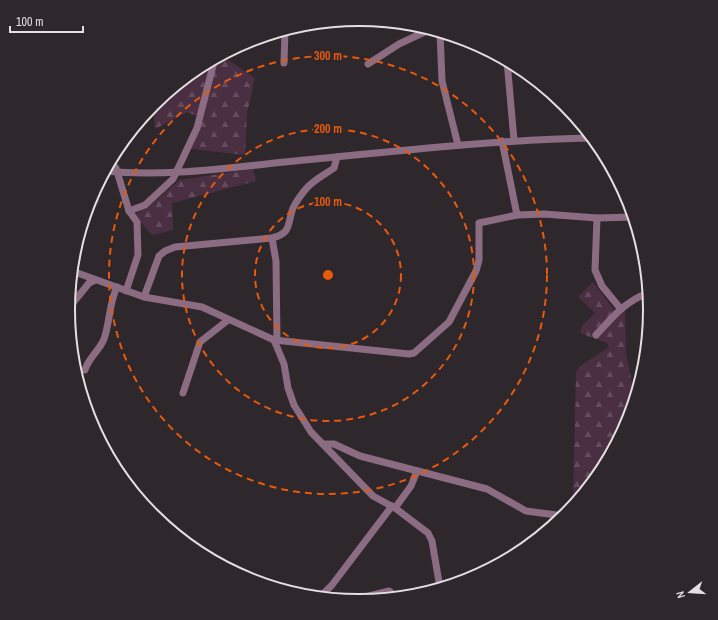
<svg xmlns="http://www.w3.org/2000/svg" width="718" height="620" font-family="'Archivo Narrow',sans-serif">
  <defs>
    <pattern id="forest-firs" width="22" height="20" patternUnits="userSpaceOnUse"><rect width="22" height="20" fill="#4a2e42"/><path d="M5 1l3.5 6h-7zM16 11l3.5 6h-7z" fill="#644c5d"/></pattern>
  </defs>
  <rect width="100%" height="100%" fill="#2e282c"/>
  <g fill="url(#forest-firs)">
    <polygon points="221,55 255,78 247,113 245,155 191,149 200,123 199,117 187,112 155,129 153,104 198,68"/>
    <polygon points="253,169 256,181 172,203 173,230 152,235 134,215 151,205 179,180"/>
    <polygon points="91,197 101,200 82,226 90,198"/>
    <polygon points="593,282 616,312 625,311 626,353 635,398 628,422 601,472 573,506 576,372 580,366 609,347 607,343 580,333 582,326 595,313 578,297"/>
  </g>
  <g fill="none" stroke-linecap="round" stroke-linejoin="round">
    <g stroke="#8c6c82" stroke-width="7">
      <polyline points="440,32 442,81 458,145"/>
      <polyline points="507,61 514,140"/>
      <polyline points="284,63 285,30"/>
      <polyline points="368,64 399,44 431,29"/>
      <polyline points="502,141 517,215"/>
      <polyline points="110,162 116,168 129,211 137,222 138,255 126,291"/>
      <path d="M105,171c60,6 120,-3 180,-9 103,-10 204,-22 307,-24"/>
      <polyline points="129,211 145,205 173,179 197,128 215,58"/>
      <polyline points="597,218 595,270 602,286 620,308"/>
      <polyline points="272,238 276,261 277,340"/>
      <polyline points="72,271 144,297 202,307 274,340 409,354 414,353 449,322 476,271 479,260 479,223 517,215 544,214 597,218 634,217"/>
      <path d="M144,297l15,-41 6,-5 10,-4 97,-9c20,-5 15,-14 21,-30 3,-6 8,-13 12,-18 8,-10 19,-15 29,-22l3,-11"/>
      <polyline points="68,309 89,283 95,280"/>
      <path d="M596,335c17,-18 28,-33 52,-42"/>
      <polyline points="274,340 284,364 288,388 294,405 311,432 373,496 395,508 428,533 432,541 440,588"/>
      <path d="M85,370c3,-12 15,-20 19,-31 6,-17 5,-36 13,-52"/>
      <polyline points="183,393 200,342 228,320"/>
      <polyline points="323,444 334,444 360,456 487,489 526,511 564,516"/>
      <polyline points="395,508 411,486 417,471"/>
      <polyline points="320,597 332,585 392,506"/>
      <polyline points="358,601 361,598 389,591 396,597"/>
    </g>
  </g>
  <g fill="none" stroke="#e8590c" stroke-width="2" stroke-dasharray="7 5">
    <circle cx="328" cy="275" r="73"/>
    <circle cx="328" cy="275" r="146"/>
    <circle cx="328" cy="275" r="219"/>
  </g>
  <path d="M0 0H718V620H0ZM75 310a284 284 0 1 1 568 0a284 284 0 1 1-568 0Z" fill="#2e282c" fill-rule="evenodd"/>
  <path fill="none" stroke="#e4e0e2" stroke-width="2" d="M75 310a284 284 0 1 1 568 0a284 284 0 1 1-568 0Z"/>
  <circle cx="328" cy="275" r="6" fill="#e8590c" stroke="#2e282c" stroke-width="2"/>
  <g font-size="12" text-anchor="middle" font-weight="bold" fill="#e8590c" stroke="#2e282c" stroke-width="4" stroke-linejoin="round" paint-order="stroke">
    <text x="328" y="60">300 m</text>
    <text x="328" y="133">200 m</text>
    <text x="328" y="206">100 m</text>
  </g>
  <g transform="translate(690 592) rotate(253)" stroke="#2e282c" stroke-width="3" paint-order="stroke">
  <path d="M0-3L7 15L0 10L-7 15Z" fill="#e4e0e2"/>
  <text y="-6" font-size="11" font-weight="bold" text-anchor="middle" fill="#e4e0e2">N</text>
  </g>
  <path d="M10 26v6h73v-6" fill="none" stroke="#e4e0e2" stroke-width="2"/>
  <text x="16" y="26" font-size="12" fill="#e4e0e2" stroke="#2e282c" stroke-width="3" paint-order="stroke">100 m</text>
</svg>
